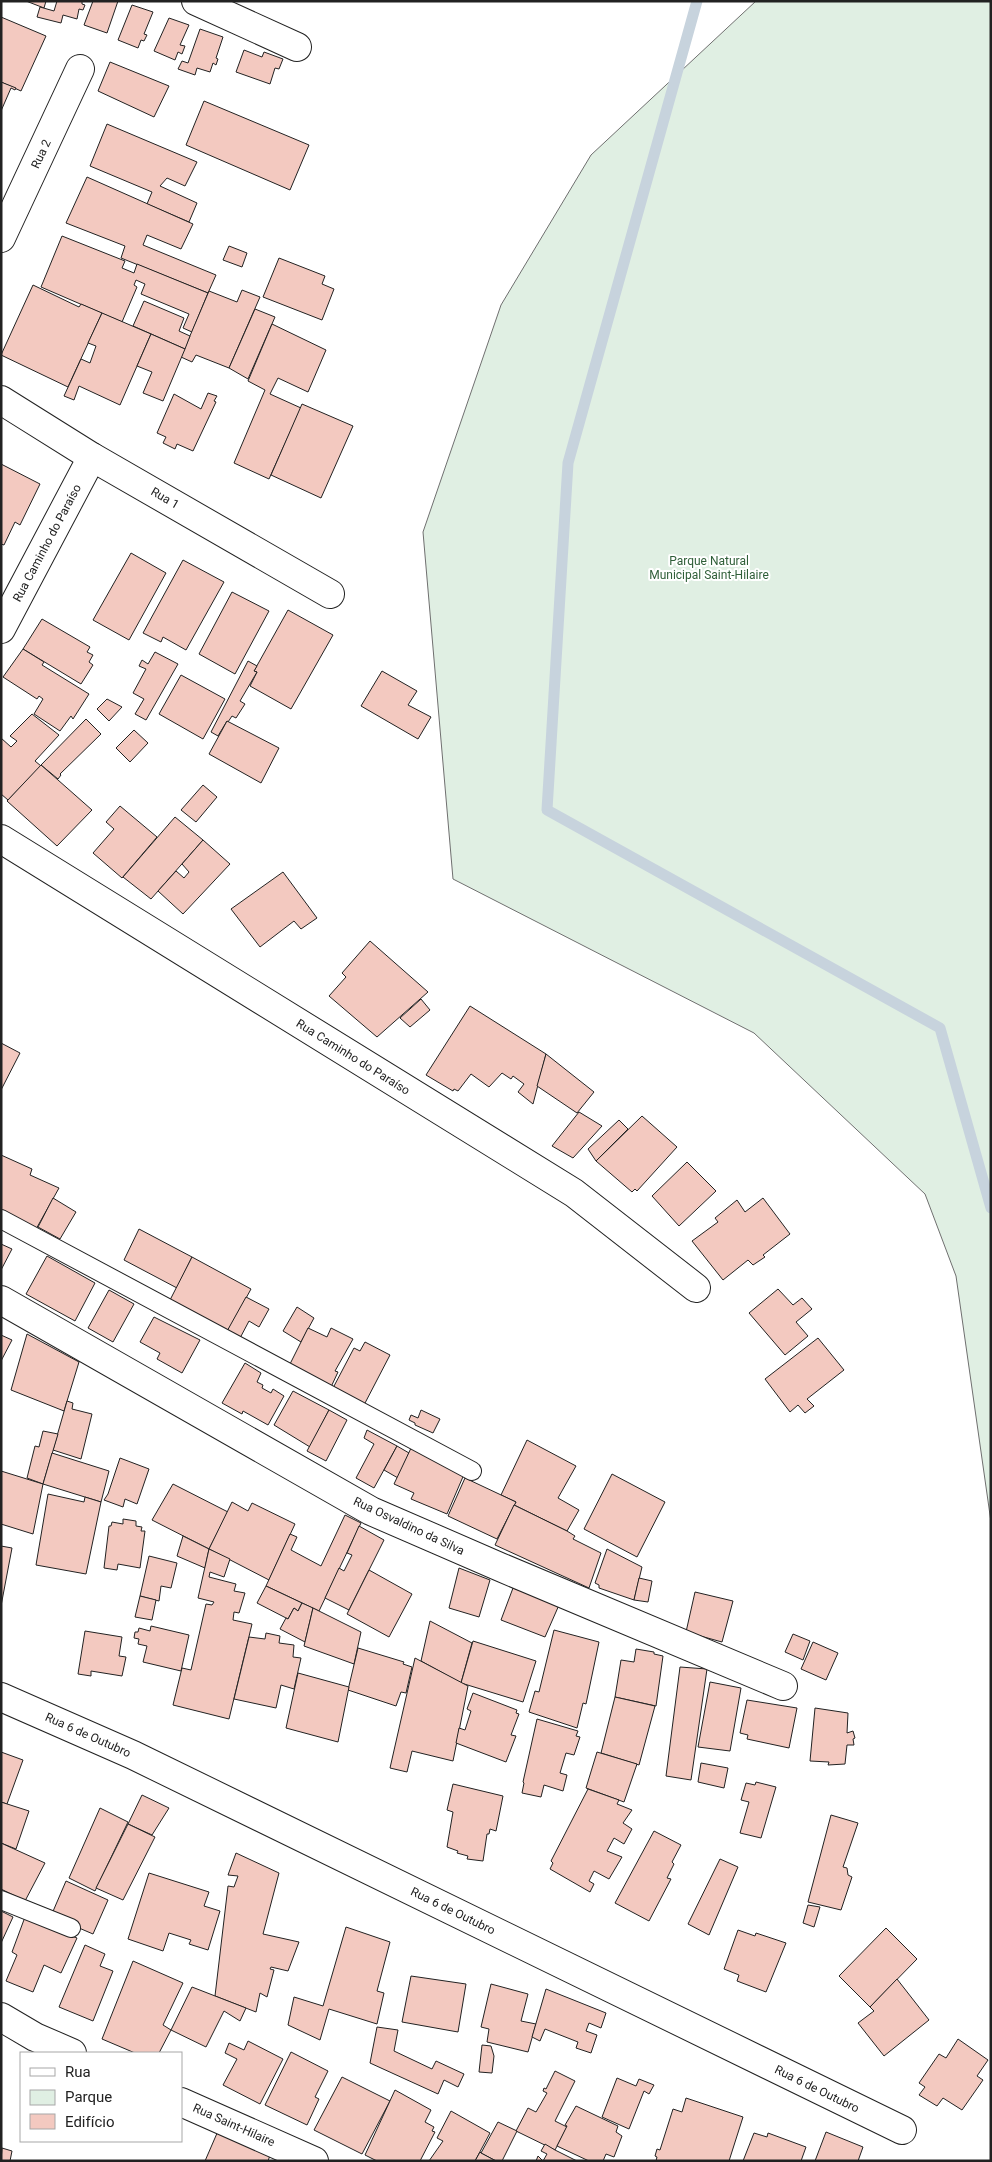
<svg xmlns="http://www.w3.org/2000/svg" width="992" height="2162" font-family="Roboto,sans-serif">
  <rect width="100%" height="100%" fill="#fff"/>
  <polygon fill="#e0efe3" stroke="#6f6f6f" points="756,1 991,1 991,1522 956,1276 925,1194 754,1033 453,879 423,532 501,305 591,155"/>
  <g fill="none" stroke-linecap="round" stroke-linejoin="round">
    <polyline stroke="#c7d3dd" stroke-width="11" points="697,1 568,463 547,810 940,1028 991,1208"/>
  </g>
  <g fill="#f3c9c0" stroke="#222">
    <polygon points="26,1 46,1 44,8"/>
    <polygon points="57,1 82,1 82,4 85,5 83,10 79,9 77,19 63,15 61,23 37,17 40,7 54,11"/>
    <polygon points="93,1 118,1 107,33 84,25"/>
    <polygon points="132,5 153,12 144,34 147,35 144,41 141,40 138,48 118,40"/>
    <polygon points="1,17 46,36 21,91 1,82"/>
    <polygon points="169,18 189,25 180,45 185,46 182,54 178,52 175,60 154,51"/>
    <polygon points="200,29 223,37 216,58 218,59 216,65 213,63 210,72 197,68 195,75 178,69 182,61 188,63"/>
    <polygon points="244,50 262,57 264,52 283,59 279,69 275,68 270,84 236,72"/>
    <polygon points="110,62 169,86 154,117 98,91"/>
    <polygon points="1,82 16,88 15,90 11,88 1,111"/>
    <polygon points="204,101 309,145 290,190 186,145"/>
    <polygon points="107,124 197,162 185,186 167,178 160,186 197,203 189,222 147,204 152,192 90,166"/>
    <polygon points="87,177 193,224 181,249 147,235 143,245 216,275 208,293 121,258 125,246 66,223"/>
    <polygon points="62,236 125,261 122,268 134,273 137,264 208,293 192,332 183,328 189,314 141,294 145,284 136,280 134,285 137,287 122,322 41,287"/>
    <polygon points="229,246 247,253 242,267 223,260"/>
    <polygon points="279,258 325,276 322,284 334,289 322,320 263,297"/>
    <polygon points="33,285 79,307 81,304 102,313 68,387 1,355"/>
    <polygon points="242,290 260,297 229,368 196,355 192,362 181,357 209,291 237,302"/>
    <polygon points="144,301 184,318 179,331 190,336 185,349 133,326"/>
    <polygon points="255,309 275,317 248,379 229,368"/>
    <polygon points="102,313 151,334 120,405 79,386 74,400 64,396 81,359 90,363 96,346 88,343"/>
    <polygon points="272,324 326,350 308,392 278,378 270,394 301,408 269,479 234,463 265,390 248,381"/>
    <polygon points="151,334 185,349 163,401 143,393 152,372 137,366"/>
    <polygon points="208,393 217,396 214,401 216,402 193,451 177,444 175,449 163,443 166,437 157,433 174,394 201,409"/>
    <polygon points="302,404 353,426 321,498 271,475"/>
    <polygon points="1,464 40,484 20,525 15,522 4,545 1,544"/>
    <polygon points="131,553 166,573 129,640 93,620"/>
    <polygon points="183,560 224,582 186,650 163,637 161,642 143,633"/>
    <polygon points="232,592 269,611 235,674 199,654"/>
    <polygon points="288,610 333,635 291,709 250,686 257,672 254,671"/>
    <polygon points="42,619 90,647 87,652 93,655 89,662 93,665 81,684 23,649"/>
    <polygon points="23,649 44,662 42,665 89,694 73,719 71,716 60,731 34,714 43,699 39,696 37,699 3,677"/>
    <polygon points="155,652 178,664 146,720 135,714 144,699 133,693 146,669 139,666 142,660 148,664"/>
    <polygon points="248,661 257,666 254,671 257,672 240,701 245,704 236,718 232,716 228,722 227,721 218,736 211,732"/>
    <polygon points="382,671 417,691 408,705 431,717 418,739 361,706"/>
    <polygon points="181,675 225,699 203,739 159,714"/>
    <polygon points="107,699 122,707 109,721 97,709"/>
    <polygon points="32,714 59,735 35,761 41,766 8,800 1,794 1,738 11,747 17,741 10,736"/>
    <polygon points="86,719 101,734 60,774 61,775 58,779 41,765"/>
    <polygon points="227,721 279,748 261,783 209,754"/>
    <polygon points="134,730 148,743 130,762 116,748"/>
    <polygon points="41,765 92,810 57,846 7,801"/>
    <polygon points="203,785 217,797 196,822 181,810"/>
    <polygon points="120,806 157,837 122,878 93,853 114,829 106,822"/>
    <polygon points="175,817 203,840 151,899 123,877"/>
    <polygon points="203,840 230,864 183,914 158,891 176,871 184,878 189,872 182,864"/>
    <polygon points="283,872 317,918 301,929 294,921 260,947 231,909"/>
    <polygon points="370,941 428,992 377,1037 329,996 346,977 342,973"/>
    <polygon points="421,999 430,1010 410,1027 400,1018"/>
    <polygon points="470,1006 546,1054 533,1104 518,1092 524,1084 513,1076 511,1079 502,1073 489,1087 471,1074 458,1091 454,1089 453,1091 426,1075"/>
    <polygon points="1,1043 20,1053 1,1090"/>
    <polygon points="546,1054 594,1092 577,1113 537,1086"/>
    <polygon points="579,1112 602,1126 573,1158 552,1146"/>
    <polygon points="642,1116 677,1147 637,1191 635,1189 632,1192 596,1161"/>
    <polygon points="619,1120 628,1129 596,1161 588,1149"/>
    <polygon points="1,1155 32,1169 30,1175 59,1188 35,1231 1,1212"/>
    <polygon points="687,1162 716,1191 679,1226 652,1196"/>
    <polygon points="53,1198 76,1212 60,1239 38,1227"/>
    <polygon points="763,1198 790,1234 763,1255 765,1257 753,1265 748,1260 723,1280 692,1241 718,1222 715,1218 737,1200 745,1212"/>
    <polygon points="139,1229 192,1257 177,1288 124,1260"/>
    <polygon points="1,1244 12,1249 1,1270"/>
    <polygon points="47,1256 95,1283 75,1321 26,1294"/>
    <polygon points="192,1257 251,1289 228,1331 169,1302"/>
    <polygon points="778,1289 793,1305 802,1298 812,1309 796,1322 808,1336 785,1355 749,1313"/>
    <polygon points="109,1290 134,1304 113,1342 88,1328"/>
    <polygon points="246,1297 269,1309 259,1327 249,1321 239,1340 226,1333"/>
    <polygon points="297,1307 314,1318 301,1342 283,1331"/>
    <polygon points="154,1317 200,1340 182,1373 157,1359 160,1353 140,1342"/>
    <polygon points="308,1328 327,1337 331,1328 353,1339 335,1371 338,1372 331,1387 289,1366"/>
    <polygon points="27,1334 79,1362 64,1411 11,1390"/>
    <polygon points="1,1335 12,1340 1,1361"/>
    <polygon points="818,1338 844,1370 807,1399 814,1406 805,1413 798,1405 790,1412 765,1379"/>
    <polygon points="365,1342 390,1355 364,1405 333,1388 354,1348 360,1351"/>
    <polygon points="245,1363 261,1373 257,1382 263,1385 262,1388 271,1393 273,1389 284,1396 268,1425 243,1411 242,1414 222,1403"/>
    <polygon points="293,1391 329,1410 310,1447 274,1425"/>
    <polygon points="67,1401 73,1403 72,1409 92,1414 81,1459 53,1450"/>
    <polygon points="329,1410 347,1420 326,1461 307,1451"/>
    <polygon points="421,1410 440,1419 433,1433 415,1425 415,1423 409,1420 411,1415 418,1418"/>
    <polygon points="367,1430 397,1446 374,1488 356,1478 374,1444 364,1438"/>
    <polygon points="43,1431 58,1434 43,1484 27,1478 35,1446 39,1447"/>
    <polygon points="527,1440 576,1466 558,1498 579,1510 567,1531 514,1505 516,1502 501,1495"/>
    <polygon points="397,1446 409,1453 398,1478 384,1470"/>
    <polygon points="412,1446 465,1472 447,1514 411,1499 414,1493 394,1484"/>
    <polygon points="52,1453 109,1471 101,1502 43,1484"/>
    <polygon points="120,1458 149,1469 137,1504 125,1499 123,1507 104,1500 108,1494"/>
    <polygon points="1,1471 43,1484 33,1534 1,1524"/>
    <polygon points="612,1474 665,1502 637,1557 584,1529"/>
    <polygon points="465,1478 516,1502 497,1539 448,1516"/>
    <polygon points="173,1484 228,1512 209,1549 152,1520"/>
    <polygon points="48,1494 84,1502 85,1497 101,1502 86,1574 36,1565"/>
    <polygon points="232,1502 248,1511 252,1503 295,1524 269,1580 209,1549"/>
    <polygon points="514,1505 567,1531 575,1536 573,1539 601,1553 589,1588 495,1545"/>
    <polygon points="345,1515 361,1523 319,1611 266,1586 290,1534 297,1537 291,1550 321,1566"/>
    <polygon points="123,1519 136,1521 136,1526 142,1527 141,1531 145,1531 140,1568 118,1564 117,1570 104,1568 109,1526 111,1526 112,1522 123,1524"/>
    <polygon points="359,1526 384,1540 349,1610 325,1598 339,1568 344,1571 352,1555 347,1553"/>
    <polygon points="183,1536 209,1549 205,1568 177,1556"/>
    <polygon points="1,1546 12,1548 1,1606"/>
    <polygon points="209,1549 230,1559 224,1577 210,1572 209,1577 236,1584 234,1591 245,1593 239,1613 234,1612 233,1620 252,1624 229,1719 173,1705 182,1668 191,1670 206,1604 212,1605 214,1602 198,1598"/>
    <polygon points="607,1549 642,1567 634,1600 599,1588 599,1585 595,1583"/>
    <polygon points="149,1556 177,1563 171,1588 161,1586 159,1601 140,1596"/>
    <polygon points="459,1568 490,1580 479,1617 449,1608"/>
    <polygon points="369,1570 412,1594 389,1637 347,1614"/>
    <polygon points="639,1578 652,1581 648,1602 634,1600"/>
    <polygon points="266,1586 302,1603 298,1611 294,1608 288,1619 257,1603"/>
    <polygon points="513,1588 559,1605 545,1637 501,1620"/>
    <polygon points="695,1592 733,1601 722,1642 686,1632"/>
    <polygon points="140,1596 156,1600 152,1620 135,1617"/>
    <polygon points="302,1603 313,1608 305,1642 280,1629 286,1618 288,1619 294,1608 298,1611"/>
    <polygon points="313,1608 361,1632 354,1664 304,1646"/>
    <polygon points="430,1621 472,1643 461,1683 421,1661"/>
    <polygon points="151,1626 189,1635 181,1671 143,1662 147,1646 138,1644 139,1639 134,1638 135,1632 138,1632 139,1628 150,1631"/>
    <polygon points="554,1630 599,1642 586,1704 583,1703 577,1728 529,1712 535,1691 539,1692"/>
    <polygon points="85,1631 122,1637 119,1656 126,1657 122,1676 91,1671 91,1676 78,1674"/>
    <polygon points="266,1633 280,1636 279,1643 294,1645 293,1657 301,1658 294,1689 281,1685 276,1708 234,1699 249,1637 265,1639"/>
    <polygon points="793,1634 810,1641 803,1660 785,1652"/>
    <polygon points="473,1641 536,1661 523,1702 461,1683"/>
    <polygon points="813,1642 838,1653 826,1680 801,1669"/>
    <polygon points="358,1648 404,1662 403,1664 412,1667 406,1693 401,1692 396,1706 348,1690"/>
    <polygon points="636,1649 654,1652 654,1654 663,1656 656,1706 615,1697 621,1660 634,1662"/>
    <polygon points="415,1658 468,1686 453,1761 412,1751 407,1772 390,1768"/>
    <polygon points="680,1667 707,1669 691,1780 666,1776"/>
    <polygon points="298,1673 349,1687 338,1742 286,1728"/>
    <polygon points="710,1682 741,1688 730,1751 698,1747"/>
    <polygon points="473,1693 517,1710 516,1713 519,1714 511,1735 516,1736 506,1762 456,1743 459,1728 465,1730 471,1711 467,1709"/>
    <polygon points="615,1697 655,1706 639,1765 601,1753"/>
    <polygon points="747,1700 797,1708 789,1748 747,1739 748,1735 740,1733"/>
    <polygon points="815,1708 848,1713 847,1733 853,1731 855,1738 853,1739 854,1745 847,1745 845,1764 828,1765 829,1762 810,1761"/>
    <polygon points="537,1719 578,1731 576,1736 580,1737 574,1755 566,1753 560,1773 567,1775 563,1791 544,1785 541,1797 522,1793 524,1783 523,1782"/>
    <polygon points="1,1752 23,1760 7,1804 1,1802"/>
    <polygon points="597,1752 637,1764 624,1802 586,1788"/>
    <polygon points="701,1763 728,1768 724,1788 698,1782"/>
    <polygon points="756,1782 776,1787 761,1838 740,1833 749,1802 741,1800 746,1783 755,1785"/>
    <polygon points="453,1784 503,1796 496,1831 490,1829 489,1834 487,1834 483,1861 467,1859 468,1856 457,1853 458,1851 447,1847 453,1812 447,1810"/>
    <polygon points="588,1789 619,1800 617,1804 632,1810 623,1823 632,1829 624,1844 614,1838 607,1851 622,1857 609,1879 594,1871 589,1881 594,1884 590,1892 550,1869 553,1863 551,1861"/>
    <polygon points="142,1795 169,1808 152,1835 128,1824"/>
    <polygon points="1,1802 29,1811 16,1849 1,1843"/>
    <polygon points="100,1808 128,1822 95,1891 69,1878"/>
    <polygon points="831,1815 858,1823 843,1867 847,1868 848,1875 852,1877 841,1910 808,1902"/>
    <polygon points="128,1824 155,1837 123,1900 96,1888"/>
    <polygon points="654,1831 681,1845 672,1862 674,1864 667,1878 671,1879 649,1921 615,1903"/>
    <polygon points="1,1843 45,1863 25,1901 1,1889"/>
    <polygon points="236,1853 279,1873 263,1934 299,1942 288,1971 271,1967 270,1969 274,1970 267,1997 260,1993 256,2012 215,1996 228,1886 234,1887 238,1876 228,1875"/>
    <polygon points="720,1859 738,1867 709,1935 688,1924"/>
    <polygon points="149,1873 209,1892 204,1906 220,1911 208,1950 189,1944 191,1940 169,1933 163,1951 128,1939"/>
    <polygon points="66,1881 108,1900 93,1934 51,1916"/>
    <polygon points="808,1905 820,1907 814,1927 803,1923"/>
    <polygon points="1,1911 13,1917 1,1943"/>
    <polygon points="25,1917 77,1938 61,1973 44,1965 33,1992 6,1981 17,1955 12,1952"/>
    <polygon points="346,1927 390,1942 377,1991 384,1993 377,2024 329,2009 320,2040 288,2025 294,1997 323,2006"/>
    <polygon points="886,1928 917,1959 870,2007 839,1976"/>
    <polygon points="738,1930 755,1936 756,1933 786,1943 766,1992 737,1981 739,1975 724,1969"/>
    <polygon points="85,1945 105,1954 100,1966 113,1971 93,2021 59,2007"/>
    <polygon points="133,1961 183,1983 163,2025 171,2030 159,2053 135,2053 102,2039"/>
    <polygon points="411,1976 466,1984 458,2032 402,2022"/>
    <polygon points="897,1979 929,2020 884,2056 858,2023 874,2011 870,2007"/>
    <polygon points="491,1984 528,1994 521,2021 536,2024 528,2052 487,2042 489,2029 481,2027"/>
    <polygon points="192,1987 246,2008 240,2021 224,2011 206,2047 171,2030"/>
    <polygon points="546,1989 606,2013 601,2028 589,2023 586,2031 597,2035 591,2053 576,2048 578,2042 545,2029 540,2041 532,2037"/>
    <polygon points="377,2027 398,2030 394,2051 432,2069 436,2061 464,2074 458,2087 444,2080 438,2094 370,2063"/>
    <polygon points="958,2039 988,2060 977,2076 983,2080 962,2110 943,2098 937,2106 919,2095 925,2087 919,2083 939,2054 946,2058"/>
    <polygon points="248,2041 283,2059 260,2104 223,2085 237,2059 225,2053 229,2043 244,2050"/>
    <polygon points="482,2045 491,2046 494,2056 492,2073 479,2072"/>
    <polygon points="291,2052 328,2071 315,2097 319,2099 307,2125 265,2105"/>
    <polygon points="555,2071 575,2081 555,2121 567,2127 555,2150 516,2131 528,2108 536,2112 547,2093 543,2091 544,2088 546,2089"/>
    <polygon points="342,2077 390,2101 362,2154 314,2130"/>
    <polygon points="617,2078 636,2086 639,2079 654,2085 649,2094 644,2091 629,2129 602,2117"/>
    <polygon points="395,2090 431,2110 425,2122 434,2127 432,2131 435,2132 420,2161 377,2161 365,2155"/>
    <polygon points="686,2098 743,2117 729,2161 656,2161 657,2157 655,2156 657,2149 660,2150 673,2109 682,2112"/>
    <polygon points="576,2106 618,2126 616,2132 622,2136 614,2157 606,2154 603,2161 589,2161 557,2146 567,2126 565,2125 568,2120"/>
    <polygon points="451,2111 490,2133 475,2161 429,2161 443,2141 437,2138"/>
    <polygon points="498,2122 517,2131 502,2161 496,2161 481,2153"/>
    <polygon points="221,2124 273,2147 268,2161 205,2161"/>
    <polygon points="826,2132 863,2147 858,2161 815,2161"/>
    <polygon points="754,2133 767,2137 768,2133 806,2147 801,2161 743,2161"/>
    <polygon points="545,2144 555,2150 577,2161 536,2161 538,2156 543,2161 547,2154 541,2151"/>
    <polygon points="2,2148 12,2151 10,2161 1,2161"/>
    <polygon points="480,2152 481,2153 496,2161 475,2161"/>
  </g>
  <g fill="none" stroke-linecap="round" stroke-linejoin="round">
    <g stroke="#222" stroke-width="20">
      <g id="lane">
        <polyline points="1,1219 472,1471"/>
        <polyline points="1,1900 71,1928"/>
      </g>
    </g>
    <g stroke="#222" stroke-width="30">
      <g id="street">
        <polyline points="196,1 297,47"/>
        <polyline points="1,238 80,69"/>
        <polyline points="1,400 92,457 330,594"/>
        <polyline points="1,629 92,457"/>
        <polyline points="1,839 574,1193 696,1288"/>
        <polyline points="1,1300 371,1511 500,1567 783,1686"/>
        <polyline points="1,1697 133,1755 902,2130"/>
        <polyline points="1,2017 35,2037 72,2053"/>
        <polyline points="181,2102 314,2161"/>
      </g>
    </g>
    <use href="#lane" stroke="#fff" stroke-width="18"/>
    <use href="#street" stroke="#fff" stroke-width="28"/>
  </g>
  <g text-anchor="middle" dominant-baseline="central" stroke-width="4" stroke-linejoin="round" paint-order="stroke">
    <g font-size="12" fill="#222" stroke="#fff">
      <text transform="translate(41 154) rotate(-65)">Rua 2</text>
      <text transform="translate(165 498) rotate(30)">Rua 1</text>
      <text transform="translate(47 543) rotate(-62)">Rua Caminho do Paraíso</text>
      <text transform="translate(353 1057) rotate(32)">Rua Caminho do Paraíso</text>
      <text transform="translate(409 1526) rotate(25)">Rua Osvaldino da Silva</text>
      <text transform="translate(88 1735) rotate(24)">Rua 6 de Outubro</text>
      <text transform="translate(453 1911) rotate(26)">Rua 6 de Outubro</text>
      <text transform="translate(817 2089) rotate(26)">Rua 6 de Outubro</text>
      <text transform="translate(234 2125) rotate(24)">Rua Saint-Hilaire</text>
    </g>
    <g font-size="12" fill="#2f5e38" stroke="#fff">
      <text x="709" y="561">Parque Natural<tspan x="709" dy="14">Municipal Saint-Hilaire</tspan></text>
    </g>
  </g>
  <rect width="992" height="2162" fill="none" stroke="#222222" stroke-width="5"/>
  <rect x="20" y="2052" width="162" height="90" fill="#ffffff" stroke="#a7a7a7"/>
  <rect x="30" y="2068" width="25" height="8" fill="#ffffff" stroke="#a7a7a7"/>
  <text x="65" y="2077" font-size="15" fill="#222222">Rua</text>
  <rect x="30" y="2090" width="25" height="15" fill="#e0efe3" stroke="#a7a7a7"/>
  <text x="65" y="2102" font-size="15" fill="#222222">Parque</text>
  <rect x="30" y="2114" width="25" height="15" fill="#f3c9c0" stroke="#a7a7a7"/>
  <text x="65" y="2127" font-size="15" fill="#222222">Edifício</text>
</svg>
